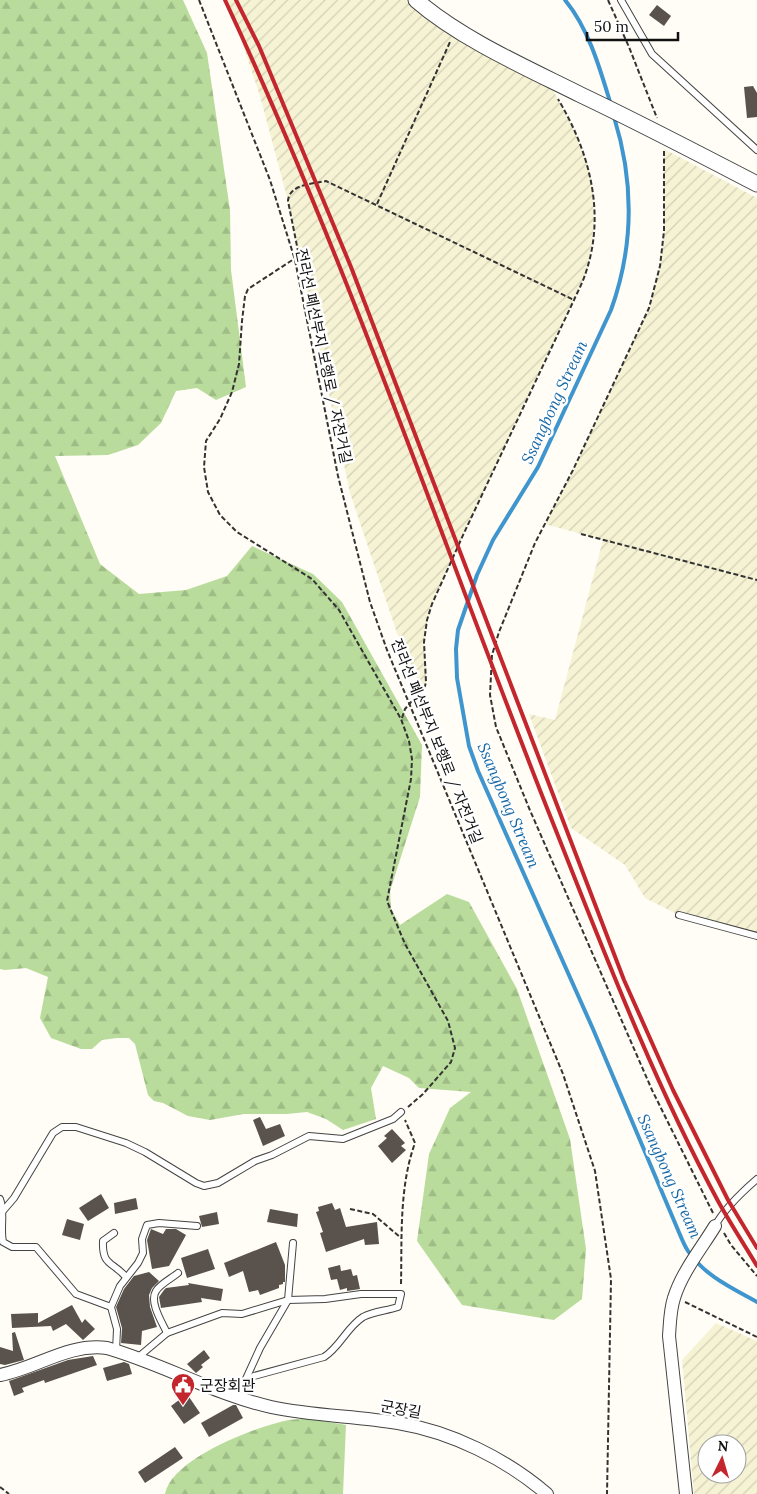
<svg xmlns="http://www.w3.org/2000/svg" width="757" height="1494" font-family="Lora,'Noto Sans KR',serif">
  <defs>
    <pattern id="farmland-furrows" width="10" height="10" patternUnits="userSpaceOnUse" patternTransform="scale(1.25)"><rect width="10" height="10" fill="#f6f3d4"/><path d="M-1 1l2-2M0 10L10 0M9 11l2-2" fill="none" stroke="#d2cfb5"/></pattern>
    <pattern id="forest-firs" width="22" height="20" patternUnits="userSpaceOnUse" patternTransform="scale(1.25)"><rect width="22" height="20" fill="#b9dc9c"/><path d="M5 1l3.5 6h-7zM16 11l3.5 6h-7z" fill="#9ebc85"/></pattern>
  </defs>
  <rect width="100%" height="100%" fill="#fffdf5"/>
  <g fill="url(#farmland-furrows)" fill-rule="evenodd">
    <polygon points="228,0 416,0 546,77 574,130 588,165 593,190 594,224 591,249 586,273 464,533 432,604 425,630 424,642 426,678 425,686 422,689 397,633 350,493 288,201 260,96"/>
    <polygon points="664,149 757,198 757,936 679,915 645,898 625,865 571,828 529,714 555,720 603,540 545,524 573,470 649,308 660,266 664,231"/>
    <path d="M716,1323l41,18v153h-63l-12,-134zM707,1444h30v30h-30z"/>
  </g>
  <g fill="url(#forest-firs)">
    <polygon points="0,0 183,0 207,53 230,210 231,270 246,387 216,400 197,388 176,391 161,423 138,445 108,455 55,456 100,564 139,594 186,590 227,576 252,546 313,574 342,602 422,745 420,797 390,891 391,909 400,925 447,894 469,902 517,989 570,1139 586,1249 582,1299 554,1320 462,1305 417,1241 429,1154 450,1108 471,1092 419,1088 409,1078 383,1066 371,1088 376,1119 343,1130 326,1119 307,1112 287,1114 244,1114 210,1120 188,1116 163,1103 154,1101 148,1095 135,1044 129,1038 117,1038 102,1040 92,1049 81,1049 51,1038 40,1018 48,977 26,968 5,970 0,969"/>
    <path d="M311,1419l35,6 -3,69h-178c7,-35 86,-65 119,-73 8,-2 18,-2 27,-2z"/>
  </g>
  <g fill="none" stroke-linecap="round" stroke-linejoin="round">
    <g stroke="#3f96cf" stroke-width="4">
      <path d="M565,0c24,29 35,69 46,105"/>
      <path d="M614,117c20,64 20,129 -3,193l-73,157 -45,73 -16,35 -19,55 -2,19 1,29 12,68 9,25 115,258 85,201c3,7 6,15 10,21 17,25 44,37 69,51"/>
    </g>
  </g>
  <g fill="#5a524d">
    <polygon points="657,5 671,16 664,26 649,15"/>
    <polygon points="753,86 757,93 757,117 747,118 744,87"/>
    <polygon points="260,1117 266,1129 280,1124 285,1136 263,1146 253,1120"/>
    <polygon points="392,1129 405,1143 401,1146 406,1150 392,1163 378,1146 387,1138 384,1136"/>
    <polygon points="101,1194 109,1208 88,1221 79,1208"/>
    <polygon points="136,1198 138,1209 115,1214 114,1203"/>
    <polygon points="332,1203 335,1210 340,1208 346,1227 377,1222 379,1244 365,1245 364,1239 326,1252 320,1233 323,1232 316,1212 319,1211 318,1207"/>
    <polygon points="270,1209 298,1214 297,1227 267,1222"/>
    <polygon points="217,1212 219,1224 202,1227 199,1216"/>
    <polygon points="67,1219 84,1224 80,1240 62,1235"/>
    <polygon points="151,1229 163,1234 166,1229 176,1229 186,1235 169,1266 152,1269 147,1240"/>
    <polygon points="276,1242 285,1265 285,1282 283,1282 283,1284 279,1285 279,1288 260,1295 258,1290 249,1292 243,1271 229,1277 224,1263"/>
    <polygon points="208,1249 215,1269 187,1278 181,1258"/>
    <polygon points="340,1265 341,1271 351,1269 353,1276 357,1275 360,1289 347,1291 347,1288 340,1290 337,1279 331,1280 328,1268"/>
    <polygon points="149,1272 159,1281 152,1288 149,1295 150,1307 157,1327 142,1331 141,1345 121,1343 122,1328 116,1307 124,1289 134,1276"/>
    <polygon points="188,1283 223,1289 221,1301 201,1298 202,1302 161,1308 159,1297 164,1290 166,1288 189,1285"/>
    <polygon points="72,1305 82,1323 85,1319 95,1329 83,1340 66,1324 53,1331 51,1326 12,1328 11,1314 38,1313 38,1323"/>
    <polygon points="15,1332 24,1360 5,1365 0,1364 0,1347 13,1351 12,1333"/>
    <polygon points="204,1350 210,1358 201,1365 203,1367 196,1373 187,1364"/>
    <polygon points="93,1356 97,1365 45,1383 44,1380 22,1388 24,1392 14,1396 9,1381 68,1360"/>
    <polygon points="124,1362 129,1364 132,1374 107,1381 103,1368"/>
    <polygon points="187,1394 200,1413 184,1424 171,1406"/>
    <polygon points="233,1405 236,1405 243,1418 209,1437 201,1423"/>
    <polygon points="175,1447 183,1458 145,1483 138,1472"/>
  </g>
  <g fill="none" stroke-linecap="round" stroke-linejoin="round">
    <g stroke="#444" stroke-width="8">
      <g id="service">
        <polyline points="621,0 652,54 757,150"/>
        <polyline points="679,915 757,936"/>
        <path d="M0,1199c5,13 0,29 3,43l9,5h24l40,47 35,13"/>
        <polyline points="2,1212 14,1198 53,1133 62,1127 76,1127 126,1143 145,1152 196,1183 204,1186 218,1183 255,1161 272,1155 309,1136 343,1139 393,1119 401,1112"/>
        <path d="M715,1226c9,-17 27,-34 42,-47"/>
        <path d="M114,1233l-11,8c-1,25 9,20 23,36"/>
        <path d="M167,1333c-5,-11 -18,-31 -11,-42 4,-7 16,-13 22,-18"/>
        <polyline points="116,1351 117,1329 111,1307 120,1286 138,1263 143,1253 142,1239 147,1225 159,1223 197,1226"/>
        <path d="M136,1359l31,-26 55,-20 20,1 46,-14 37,-1 36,-5h40l-3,13c-12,4 -24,4 -35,10 -16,10 -23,30 -39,40l-70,19 -9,6 -11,15"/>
        <polyline points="245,1381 260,1348 288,1300 293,1243"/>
      </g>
    </g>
    <g stroke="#444" stroke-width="14">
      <g id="minor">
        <path d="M0,1375c37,-7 68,-32 107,-27 56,16 107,46 164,59 42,9 85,9 127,16 54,9 108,36 149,71"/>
        <path d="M686,1494l-17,-158c1,-13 1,-26 5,-38 8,-26 27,-49 41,-72"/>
      </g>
    </g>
    <g stroke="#444" stroke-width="17">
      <path id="tertiary" d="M416,0c45,39 111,68 165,95 59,28 118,59 176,89"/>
    </g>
    <g stroke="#333" stroke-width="2" stroke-dasharray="5 2.5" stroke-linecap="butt">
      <polyline points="199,0 270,180 295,260 338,476 370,602 387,650 563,1074 595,1171 611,1279 607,1494"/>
      <polyline points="608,0 629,47 657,118"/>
      <polyline points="664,151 664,231 660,266 649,308 573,470 535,543 499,632 492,655 490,695 496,727 529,808 652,1090 713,1213"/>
      <polyline points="377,204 450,42"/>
      <polyline points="581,534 757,580"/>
      <path d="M402,718l3,-9 20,-23 1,-4 -2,-40 3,-22 5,-16 32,-71 110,-233c4,-9 9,-18 12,-28 20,-60 3,-121 -28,-173"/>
      <path d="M408,1107l15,-13 28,-32 4,-14 -7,-27 -43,-77 -18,-43 24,-122 1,-20 -3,-18 -8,-22 -62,-109 -27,-31 -75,-47 -17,-17 -12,-23 -4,-25 2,-26 14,-22 12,-27 7,-28 3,-43 3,-25 3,-7 49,-32 1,-6 -10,-50c1,-17 25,-17 38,-20l248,119"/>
      <polyline points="350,1209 373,1214 401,1238"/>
      <polyline points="724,1233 731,1245 757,1276"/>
      <path d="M401,1284c1,-47 -2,-97 14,-141l-10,-23"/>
      <polyline points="685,1302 757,1337"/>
      <polyline points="0,1487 9,1494"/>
    </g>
    <use href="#service" stroke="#fff" stroke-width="6"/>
    <use href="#minor" stroke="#fff" stroke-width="12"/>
    <use href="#tertiary" stroke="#fff" stroke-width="15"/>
    <g stroke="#c4262e" stroke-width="4">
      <path d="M225,0c123,263 216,539 322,808 53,133 103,267 171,393 12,22 26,43 39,65"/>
      <polyline points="236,0 259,46 351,267 624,980 673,1090 728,1200 757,1248"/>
    </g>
  </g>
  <defs>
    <g id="civic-pin" transform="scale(1.25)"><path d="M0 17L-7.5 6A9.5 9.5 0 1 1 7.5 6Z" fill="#c4262e" stroke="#fff"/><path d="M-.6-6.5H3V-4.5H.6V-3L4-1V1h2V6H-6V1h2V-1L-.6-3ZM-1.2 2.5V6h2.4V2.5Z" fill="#fff"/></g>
  </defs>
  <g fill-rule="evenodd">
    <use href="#civic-pin" x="183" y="1385"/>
  </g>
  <g text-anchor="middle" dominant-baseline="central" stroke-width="5" stroke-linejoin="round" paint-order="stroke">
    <g font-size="15" fill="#111" stroke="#fff">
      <text transform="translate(324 356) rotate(78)">전라선 폐선부지 보행로 / 자전거길</text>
      <text transform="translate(437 741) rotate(68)">전라선 폐선부지 보행로 / 자전거길</text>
      <text transform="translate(401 1409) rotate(10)">군장길</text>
    </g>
    <g font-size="15" fill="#111" stroke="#fff" text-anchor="start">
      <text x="200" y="1385">군장회관</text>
    </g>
    <g font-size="16" font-style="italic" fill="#1768a6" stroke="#fff">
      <text transform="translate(554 402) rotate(-65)">Ssangbong Stream</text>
      <text transform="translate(509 805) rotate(67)">Ssangbong Stream</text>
      <text transform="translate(670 1176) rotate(66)">Ssangbong Stream</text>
    </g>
  </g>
  <g transform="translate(722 1459) rotate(5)"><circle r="24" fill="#ffffff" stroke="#a0a0a0"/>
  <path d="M0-4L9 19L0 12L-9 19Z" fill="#c4262e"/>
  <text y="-8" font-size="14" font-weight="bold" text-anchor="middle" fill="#111111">N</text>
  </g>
  <path d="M587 32v8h91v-8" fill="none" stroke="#111111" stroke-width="2.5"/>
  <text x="594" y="32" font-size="15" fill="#111111" stroke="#ffffff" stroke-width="4" paint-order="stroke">50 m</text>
</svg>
